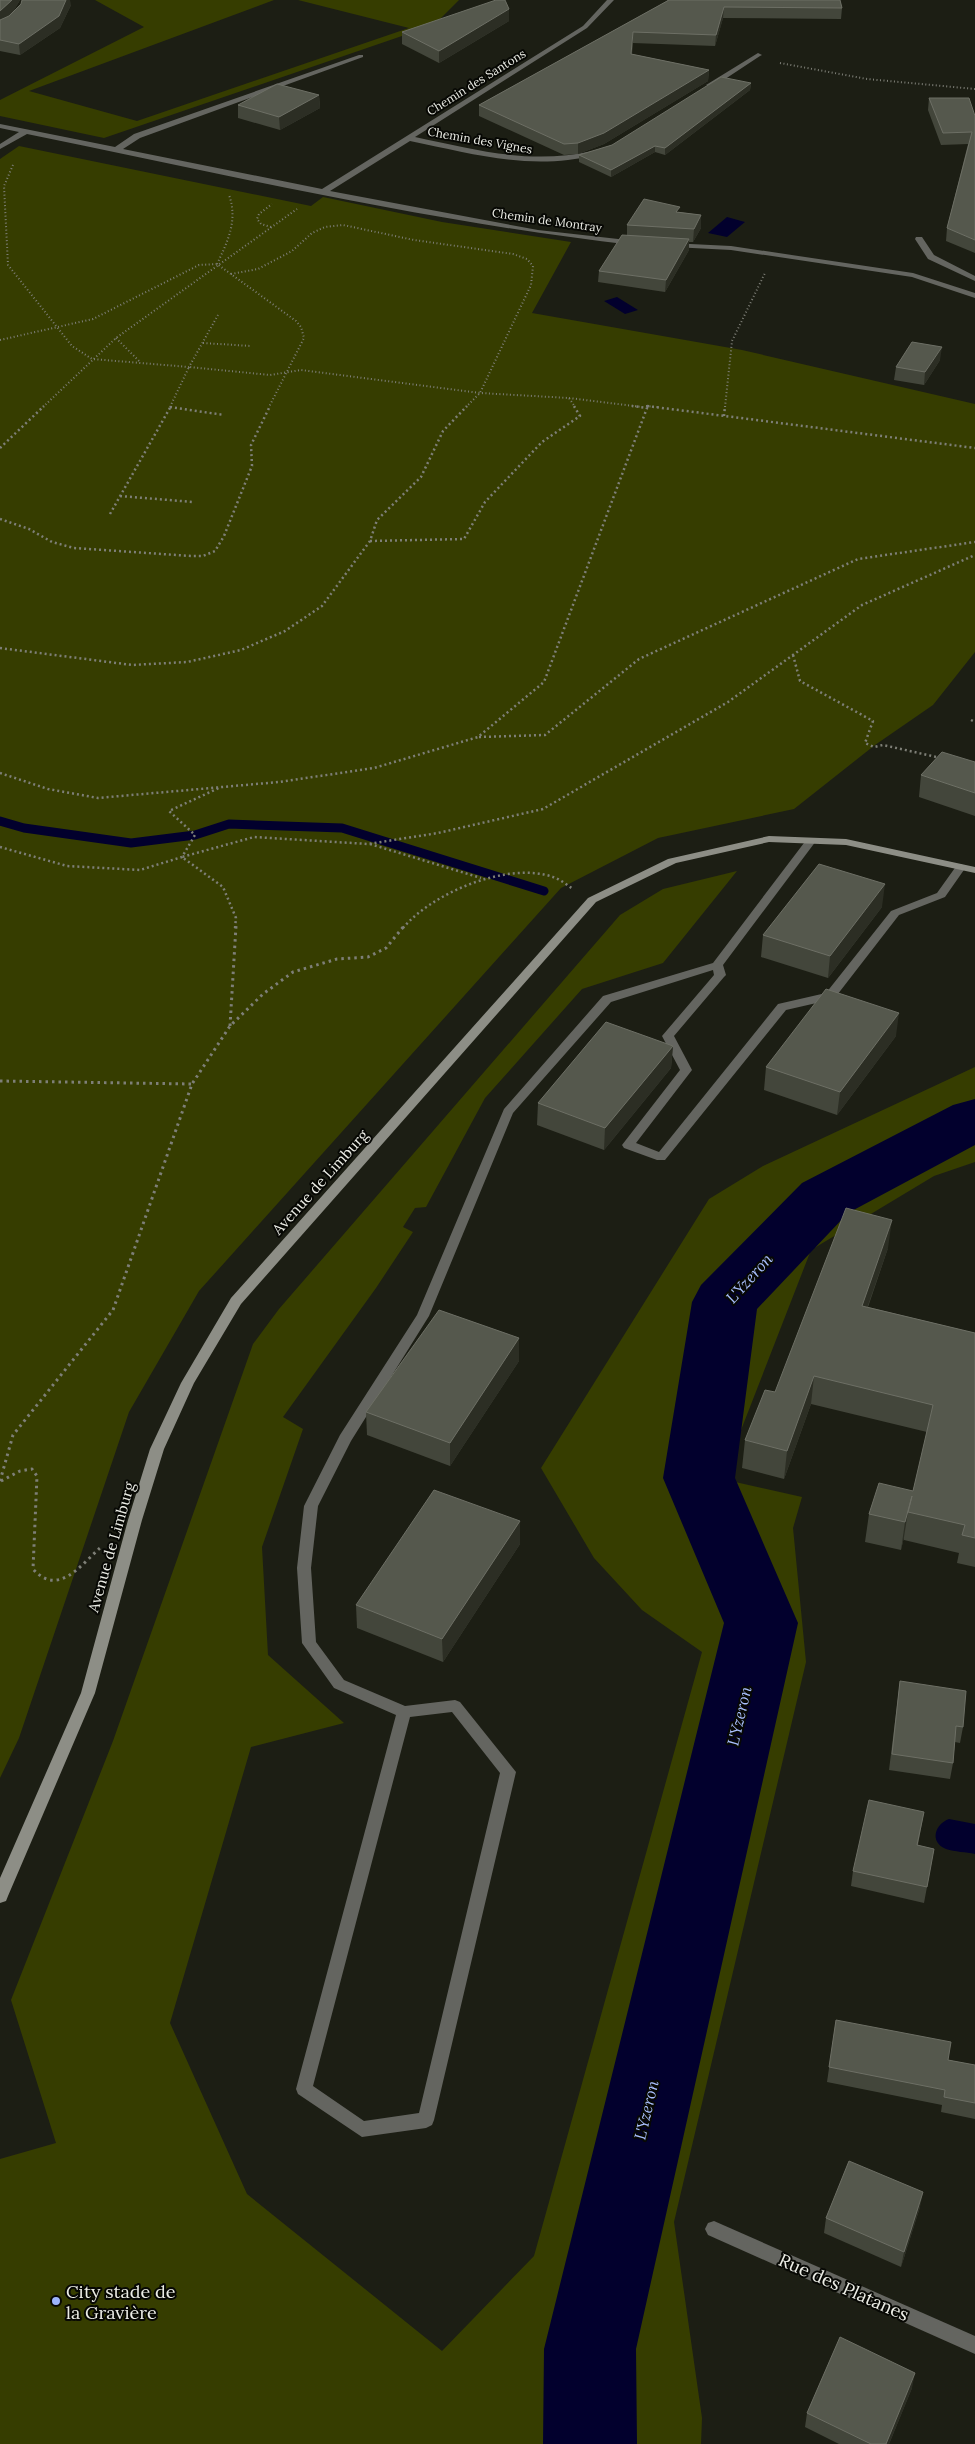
<svg xmlns="http://www.w3.org/2000/svg" width="975" height="2444" font-family="Lora,serif">
  <rect width="100%" height="100%" fill="#1c1e14"/>
  <g fill="#363d00">
    <polygon points="95,0 274,0 29,91 137,121 409,28 298,0 459,0 434,25 104,138 0,116 0,100 144,27"/>
    <polygon points="19,146 311,206 323,197 442,222 571,242 532,313 742,350 975,404 975,652 933,705 875,745 794,809 658,838 561,888 199,1291 129,1412 19,1738 0,1778 0,159"/>
    <polygon points="737,871 663,963 582,989 485,1098 426,1207 415,1208 403,1227 413,1232 376,1288 283,1417 303,1429 262,1547 268,1655 344,1723 251,1747 170,2023 247,2194 442,2351 534,2256 702,1652 642,1610 594,1558 541,1468 709,1199 763,1166 975,1067 975,1162 934,1176 811,1250 722,1479 802,1497 793,1528 806,1662 674,2222 702,2418 701,2444 0,2444 0,2159 56,2143 11,2000 113,1741 253,1344 279,1309 620,915 663,889"/>
  </g>
  <g fill="#02002d">
    <polygon points="727,217 745,222 727,237 708,233"/>
    <polygon points="617,297 638,310 625,314 604,301"/>
    <path d="M949,1819l26,5v30c-9,-2 -20,-2 -29,-5 -17,-7 -11,-25 3,-30z"/>
  </g>
  <g fill="none" stroke-linecap="round" stroke-linejoin="round">
    <polyline stroke="#02002d" stroke-width="9" points="0,821 24,828 131,843 195,835 229,824 342,828 544,891"/>
    <polygon fill="#02002d" fill-rule="evenodd" points="975,1099 975,1145 848,1213 757,1309 735,1478 798,1623 636,2349 637,2444 543,2444 544,2349 724,1623 663,1478 692,1302 701,1285 802,1183 953,1105"/>
    <g stroke="#7e7f77" stroke-width="2" stroke-dasharray="1 2.5" stroke-linecap="butt">
      <polyline points="780,63 867,79 975,89"/>
      <polyline points="13,165 4,186 8,265 72,346 92,359 189,367 218,315"/>
      <polyline points="271,227 261,224 257,219 259,214 272,204"/>
      <path d="M217,264c11,-23 21,-44 12,-69"/>
      <polyline points="231,274 258,269 292,251 312,233 325,227 343,225 414,240 513,254 527,259 533,266 531,285 480,393 466,407"/>
      <polyline points="116,338 140,362"/>
      <polyline points="0,340 93,319 199,265 217,264 296,321 301,327 304,338 269,407"/>
      <polyline points="203,343 251,346"/>
      <polyline points="569,398 642,407"/>
      <polyline points="646,406 657,407"/>
      <polyline points="43,407 116,338 297,209"/>
      <polyline points="170,407 172,407"/>
      <polyline points="170,407 189,367 270,375 301,370 480,393 569,398 575,407"/>
      <polyline points="725,407 732,341 765,273"/>
    </g>
    <g stroke="#7e7f77" stroke-width="2.5" stroke-dasharray="2 3" stroke-linecap="butt">
      <polyline points="647,406 975,448"/>
      <polyline points="170,407 224,415"/>
      <polyline points="724,416 725,406"/>
      <polyline points="0,448 44,406"/>
      <polyline points="120,496 193,502"/>
      <polyline points="110,514 171,406"/>
      <polyline points="0,519 29,529 52,542 74,548 191,556 203,556 215,551 224,536 252,466 251,445 270,406"/>
      <polyline points="370,541 464,539 485,502 542,442 580,416 574,406"/>
      <polyline points="0,648 132,665 187,662 241,650 285,631 322,606 370,541 377,520 421,477 443,431 467,406"/>
      <polyline points="793,655 800,681 873,721 865,743 874,747 883,745 941,758"/>
      <polyline points="971,720 975,722"/>
      <polyline points="479,737 545,735 639,659 858,559 975,542"/>
      <polyline points="0,773 48,789 98,798 279,782 374,768 478,737 544,682 647,408 632,406"/>
      <polyline points="370,844 481,878"/>
      <polyline points="0,847 67,866 140,870 182,857 195,835 169,811 221,787"/>
      <polyline points="235,928 236,918 223,887 182,857 254,837 368,844 438,833 543,809 728,702 862,605 975,555"/>
      <path d="M403,928c29,-35 105,-67 150,-51 7,2 14,8 20,12"/>
    </g>
    <g stroke="#7e7f77" stroke-width="3" stroke-dasharray="2.5 4" stroke-linecap="butt">
      <polyline points="230,1026 236,926"/>
      <polyline points="0,1081 192,1084"/>
      <polyline points="0,1481 13,1435 113,1310 192,1084 230,1026 263,994 293,972 337,959 368,957 386,948 404,926"/>
      <path d="M1,1481l19,-10 12,-2 5,7 -4,93c25,28 47,-3 67,-21"/>
    </g>
    <path fill="#646560" fill-rule="evenodd" d="M811,838l5,3 -93,124 3,10 -2,2 -50,59 18,34 -56,73 23,9 119,-148 48,-11 65,-82 46,-18 20,-28 4,-1 5,3 -21,30 -46,18 -65,84 -48,11 -121,150h-8l-33,-12 -2,-3 58,-75 -18,-34 52,-61 -1,-5 -102,32 -98,111 -84,203 -78,125 -33,65 -7,62 5,74 28,38 61,26 50,-6 5,2 56,70 -82,348 -2,5 -6,3 -64,9 -64,-43 -2,-5 100,-374 -62,-27 -32,-45 -5,-75 7,-62 36,-71 77,-120 87,-206 99,-113 110,-33 94,-124zM452,1712l48,61 -81,340 -55,8 -51,-35 97,-369z"/>
    <g fill="#646560" fill-rule="evenodd">
      <path d="M607,0h7l-27,28 -172,109c62,13 115,28 178,14l4,2 -1,2c-66,16 -122,-1 -186,-14l-80,50 208,39 98,11v4h-3c-204,-23 -406,-70 -606,-111l-27,15v-5l19,-12 -19,-4v-4l115,23 19,-13 225,-79h4v2l-223,81 -17,11 199,40 261,-163z"/>
      <polygon points="758,53 762,55 760,56 713,87 706,85"/>
      <polygon points="916,237 922,237 934,255 975,276 975,281 928,259 915,239"/>
      <polygon points="670,243 731,246 913,273 975,293 975,298 912,277 731,250 673,247 670,247"/>
      <polygon points="714,2221 975,2336 975,2354 708,2235 705,2229 708,2223"/>
    </g>
    <polygon fill="#8d8e86" fill-rule="evenodd" points="769,836 846,839 975,867 975,873 846,845 769,842 676,863 596,902 241,1304 194,1383 164,1449 142,1520 95,1693 8,1896 6,1901 0,1903 0,1878 81,1693 128,1520 150,1449 181,1383 231,1298 588,898 668,859"/>
  </g>
  <g fill="#43463b">
    <polygon points="0,0 20,0 14,10 7,17 71,5 60,28 20,55 0,51"/>
    <polygon points="667,0 840,0 842,8 841,19 723,18 715,46 633,43 632,54 709,70 708,81 604,144 578,154 564,155 479,116 479,105 667,1"/>
    <polygon points="509,21 439,63 402,44 402,32"/>
    <polygon points="751,83 750,90 665,155 655,152 611,177 579,162 579,155 612,145"/>
    <polygon points="319,95 320,108 280,130 238,118 238,105"/>
    <polygon points="929,98 975,116 975,253 946,241 947,228 968,144 941,145 928,110"/>
    <polygon points="680,212 701,215 701,228 693,242 689,242 689,250 665,292 598,282 599,271 627,235 627,225"/>
    <polygon points="940,360 924,385 894,380 896,367"/>
    <polygon points="975,762 975,816 919,797 921,775"/>
    <polygon points="882,907 828,978 761,957 763,935"/>
    <polygon points="896,1036 837,1115 764,1090 766,1067"/>
    <polygon points="673,1046 671,1068 604,1150 537,1125 538,1103"/>
    <polygon points="888,1248 868,1307 975,1333 975,1567 957,1563 959,1553 904,1540 904,1537 901,1550 865,1542 869,1514 913,1491 927,1432 811,1404 784,1479 742,1468 745,1440 775,1392"/>
    <polygon points="519,1338 519,1361 450,1466 367,1435 366,1412"/>
    <polygon points="520,1521 520,1544 443,1662 357,1628 356,1605"/>
    <polygon points="900,1681 963,1727 960,1743 955,1742 953,1763 950,1779 889,1770"/>
    <polygon points="924,1812 918,1845 934,1849 924,1903 851,1886 853,1871"/>
    <polygon points="836,2020 948,2060 975,2065 975,2119 941,2112 942,2105 827,2082"/>
    <polygon points="920,2207 901,2267 824,2233 826,2218"/>
    <polygon points="912,2388 889,2444 839,2444 805,2427 807,2413"/>
  </g>
  <g fill="#2c2e24">
    <polygon points="12,0 20,0 14,10 0,23 0,11"/>
    <polygon points="66,0 70,0 71,5 60,28 20,55 19,44"/>
    <polygon points="724,7 723,18 715,46 716,35"/>
    <polygon points="509,9 509,21 439,63 439,51"/>
    <polygon points="633,32 633,43 630,65"/>
    <polygon points="709,70 708,81 604,144 578,154 578,143"/>
    <polygon points="751,83 750,90 665,155 665,148"/>
    <polygon points="319,95 320,108 280,130 279,117"/>
    <polygon points="655,146 655,152 611,177 611,170"/>
    <polygon points="701,215 701,228 693,242 694,229"/>
    <polygon points="689,239 689,250 665,292 666,280"/>
    <polygon points="942,347 940,360 924,385 925,372"/>
    <polygon points="885,884 882,907 828,978 830,956"/>
    <polygon points="899,1013 896,1036 837,1115 840,1092"/>
    <polygon points="673,1046 671,1068 604,1150 605,1128"/>
    <polygon points="892,1220 888,1248 858,1334 862,1306"/>
    <polygon points="519,1338 519,1361 450,1466 450,1443"/>
    <polygon points="814,1376 811,1404 784,1479 787,1451"/>
    <polygon points="908,1512 904,1537 901,1550 905,1522"/>
    <polygon points="520,1521 520,1544 443,1662 442,1639"/>
    <polygon points="923,2192 920,2207 901,2267 904,2252"/>
    <polygon points="915,2373 912,2388 889,2444 886,2444"/>
  </g>
  <g fill="#55584d" stroke="#6d6f65">
    <polygon points="0,0 12,0 0,11"/>
    <polygon points="22,0 66,0 59,16 19,44 0,40 0,20 9,16 21,4"/>
    <polygon points="496,0 505,0 509,9 439,51 402,32"/>
    <polygon points="669,0 840,0 842,8 724,7 716,35 633,32 631,54 709,70 604,133 578,143 564,144 479,105"/>
    <polygon points="721,77 751,83 665,148 655,146 611,170 579,155 612,145"/>
    <polygon points="277,84 319,95 279,117 238,105"/>
    <polygon points="929,98 969,98 975,116 975,240 947,228 972,132 943,133"/>
    <polygon points="644,199 680,207 676,212 701,215 694,229 627,225"/>
    <polygon points="622,235 689,239 666,280 599,271"/>
    <polygon points="912,342 942,347 925,372 896,367"/>
    <polygon points="942,752 975,762 975,793 921,775"/>
    <polygon points="819,864 885,884 830,956 763,935"/>
    <polygon points="826,989 899,1013 840,1092 766,1067"/>
    <polygon points="606,1022 673,1046 605,1128 538,1103"/>
    <polygon points="846,1208 892,1220 862,1306 975,1333 975,1538 962,1535 965,1525 908,1512 912,1496 905,1522 869,1514 879,1483 913,1491 933,1405 814,1376 787,1451 745,1440 765,1390 775,1392"/>
    <polygon points="439,1310 519,1338 450,1443 366,1412"/>
    <polygon points="434,1490 520,1521 442,1639 356,1605"/>
    <polygon points="900,1681 966,1691 963,1727 956,1726 953,1763 892,1754"/>
    <polygon points="869,1800 924,1812 917,1845 934,1849 927,1887 853,1871"/>
    <polygon points="836,2020 951,2042 948,2060 975,2065 975,2103 944,2097 945,2090 829,2067"/>
    <polygon points="849,2161 923,2192 904,2252 826,2218"/>
    <polygon points="840,2337 915,2373 886,2444 871,2444 807,2413"/>
  </g>
  <circle fill="#9cb4fd" stroke="#070804" stroke-width="2" cx="56" cy="2301" r="5"/>
  <g text-anchor="middle" dominant-baseline="central" stroke-width="4" stroke-linejoin="round" paint-order="stroke">
    <g font-size="12" fill="#ecede6" stroke="#070804">
      <text transform="translate(476 82) rotate(-32)">Chemin des Santons</text>
      <text transform="translate(480 140) rotate(10)">Chemin des Vignes</text>
      <text transform="translate(547 220) rotate(8)">Chemin de Montray</text>
    </g>
    <g font-size="15" fill="#ecede6" stroke="#070804">
      <text transform="translate(320 1182) rotate(-48)">Avenue de Limburg</text>
      <text transform="translate(111 1547) rotate(-74)">Avenue de Limburg</text>
    </g>
    <g font-size="16" font-style="italic" fill="#a8befc" stroke="#070804">
      <text transform="translate(749 1278) rotate(-48)">L'Yzeron</text>
      <text transform="translate(739 1716) rotate(-77)">L'Yzeron</text>
      <text transform="translate(646 2110) rotate(-77)">L'Yzeron</text>
    </g>
    <g font-size="18" fill="#ecede6" stroke="#070804">
      <text transform="translate(844 2287) rotate(24)">Rue des Platanes</text>
    </g>
    <g font-size="18" fill="#ecede6" stroke="#070804" text-anchor="start">
      <text x="66" y="2291">City stade de<tspan x="66" dy="21">la Gravière</tspan></text>
    </g>
  </g>
</svg>
